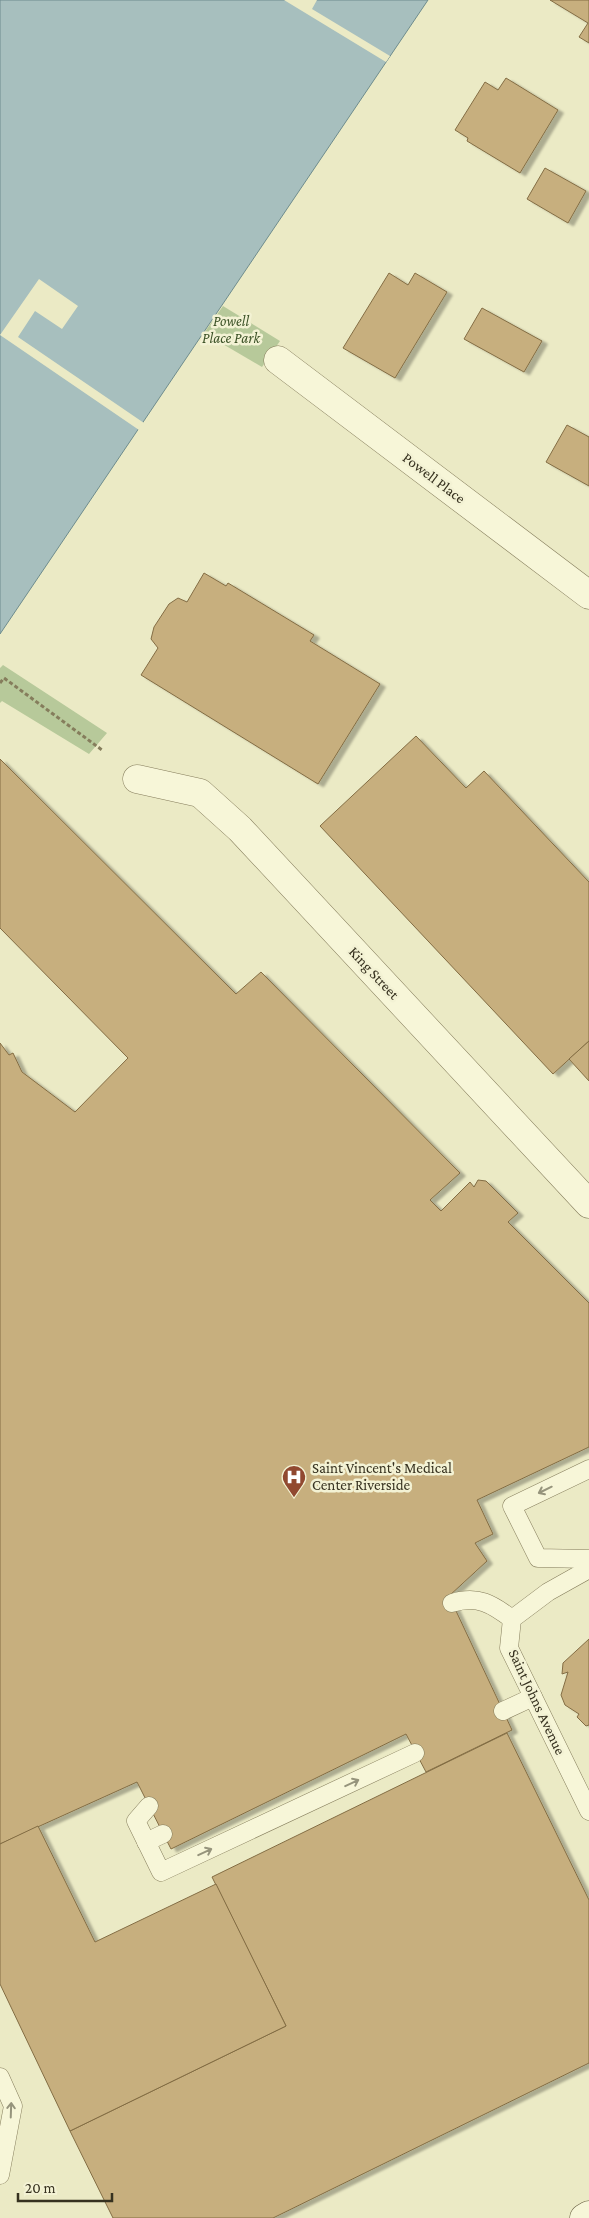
<svg xmlns="http://www.w3.org/2000/svg" width="589" height="2218" font-family="'Crimson Pro',serif">
  <defs>
    <filter id="shadow"><feDropShadow dx="5.5" dy="3" stdDeviation="1" flood-color="#0004"/></filter>
  </defs>
  <rect width="100%" height="100%" fill="#ebeac5"/>
  <g fill="#b7c99a">
    <polygon points="223,306 280,341 262,367 204,333"/>
    <polygon points="3,665 107,733 89,754 2,701 0,703 0,668"/>
  </g>
  <polygon fill="#a7bfbe" stroke="#6e8c8d" points="0,0 428,0 0,634"/>
  <g fill="#ebeac5">
    <polygon points="284,0 317,0 312,9 390,56 386,62"/>
    <polygon points="39,279 78,306 62,329 35,311 18,337 144,423 139,430 0,335"/>
  </g>
  <g fill="#c7af7e" stroke="#836d44" filter="url(#shadow)">
    <polygon points="550,0 589,0 589,43 579,37 588,23"/>
    <polygon points="506,78 558,110 520,173 467,141 468,138 455,130 485,82 498,90"/>
    <polygon points="545,168 586,191 568,223 527,199"/>
    <polygon points="389,273 408,285 415,273 447,292 395,378 343,348"/>
    <polygon points="482,308 542,341 524,372 464,339"/>
    <polygon points="567,425 589,437 589,486 546,462"/>
    <polygon points="204,573 226,586 228,583 314,635 310,641 380,684 318,784 141,675 158,648 151,639 154,627 169,604 178,598 187,602"/>
    <polygon points="416,736 466,788 484,771 589,882 589,1041 553,1074 320,826"/>
    <polygon points="0,759 236,994 261,972 460,1173 430,1200 441,1211 470,1182 474,1187 478,1180 486,1181 518,1213 508,1222 589,1303 589,1447 477,1500 493,1534 475,1543 487,1561 449,1596 512,1730 426,1772 406,1734 171,1849 137,1782 0,1844 0,1043 9,1055 13,1053 22,1072 75,1112 128,1058 0,928"/>
    <polygon points="589,1041 589,1081 569,1059"/>
    <polygon points="589,1639 589,1725 586,1726 577,1717 579,1714 565,1705 561,1695 568,1672 562,1674 563,1663"/>
    <polygon points="507,1733 589,1900 589,2063 273,2218 113,2218 70,2131 286,2026 212,1877"/>
    <polygon points="38,1826 95,1942 216,1884 286,2026 70,2131 0,1984 0,1844"/>
  </g>
  <g fill="none" stroke-linecap="round" stroke-linejoin="round">
    <g stroke="#857d5c" stroke-width="19">
      <g id="lane">
        <polyline points="589,1469 512,1506 538,1558 589,1559"/>
        <polyline points="589,1569 548,1592 512,1619 509,1648 589,1811"/>
        <path d="M452,1603c26,-8 40,1 60,16"/>
        <polyline points="503,1711 533,1697"/>
        <polyline points="149,1806 136,1821 161,1872 415,1753"/>
        <polyline points="146,1842 163,1834"/>
        <polyline points="0,2077 13,2106 0,2175"/>
      </g>
    </g>
    <g stroke="#857d5c" stroke-width="29">
      <g id="street">
        <polyline points="278,360 589,595"/>
        <polyline points="137,779 200,793 240,829 589,1204"/>
      </g>
    </g>
    <g stroke="#675e40" stroke-width="29">
      <polyline id="secondary" points="584,2218 589,2215"/>
    </g>
    <polyline stroke="#857d5c" stroke-width="3" stroke-dasharray="4 2.5" stroke-linecap="butt" points="0,683 4,678 102,750"/>
    <use href="#lane" stroke="#f7f6d8" stroke-width="18"/>
    <use href="#street" stroke="#f7f6d8" stroke-width="28"/>
    <use href="#secondary" stroke="#f7f6d8" stroke-width="28"/>
  </g>
  <defs><path id="oneway-shaft" d="M-6 0H5M1.5-3L5.5 0L1.5 3" fill="none" stroke-width="1.6" stroke-linecap="round" stroke-linejoin="round" transform="scale(1.25)"/></defs>
  <g stroke="#96947c">
    <use href="#oneway-shaft" transform="translate(545 1490) rotate(154)"/>
    <use href="#oneway-shaft" transform="translate(352 1783) rotate(-25)"/>
    <use href="#oneway-shaft" transform="translate(205 1852) rotate(-25)"/>
    <use href="#oneway-shaft" transform="translate(11 2110) rotate(-88)"/>
  </g>
  <defs>
    <g id="hospital-pin" transform="scale(1.25)"><path d="M0 17L-7.5 6A9.5 9.5 0 1 1 7.5 6Z" fill="#914930" stroke="#f3f2d4"/><path d="M-5-5h3v3.5h4V-5h3V5h-3V1.5h-4V5h-3Z" fill="#fff"/></g>
  </defs>
  <g fill-rule="evenodd">
    <use href="#hospital-pin" x="294" y="1477"/>
  </g>
  <g text-anchor="middle" dominant-baseline="central" stroke-width="5" stroke-linejoin="round" paint-order="stroke">
    <g font-size="15" font-style="italic" fill="#3c5227" stroke="#f3f2d4">
      <text x="231" y="321">Powell<tspan x="231" dy="17">Place Park</tspan></text>
    </g>
    <g font-size="15" fill="#36311f" stroke="#f3f2d4">
      <text transform="translate(434 478) rotate(37)">Powell Place</text>
      <text transform="translate(374 973) rotate(47)">King Street</text>
      <text transform="translate(537 1702) rotate(65)">Saint Johns Avenue</text>
    </g>
    <g font-size="15" fill="#36311f" stroke="#f3f2d4" text-anchor="start">
      <text x="312" y="1468">Saint Vincent's Medical<tspan x="312" dy="17">Center Riverside</tspan></text>
    </g>
  </g>
  <path d="M18 2193v8h94v-8" fill="none" stroke="#36311f" stroke-width="2.5"/>
  <text x="25" y="2193" font-size="15" fill="#36311f" stroke="#f3f2d4" stroke-width="4" paint-order="stroke">20 m</text>
</svg>
